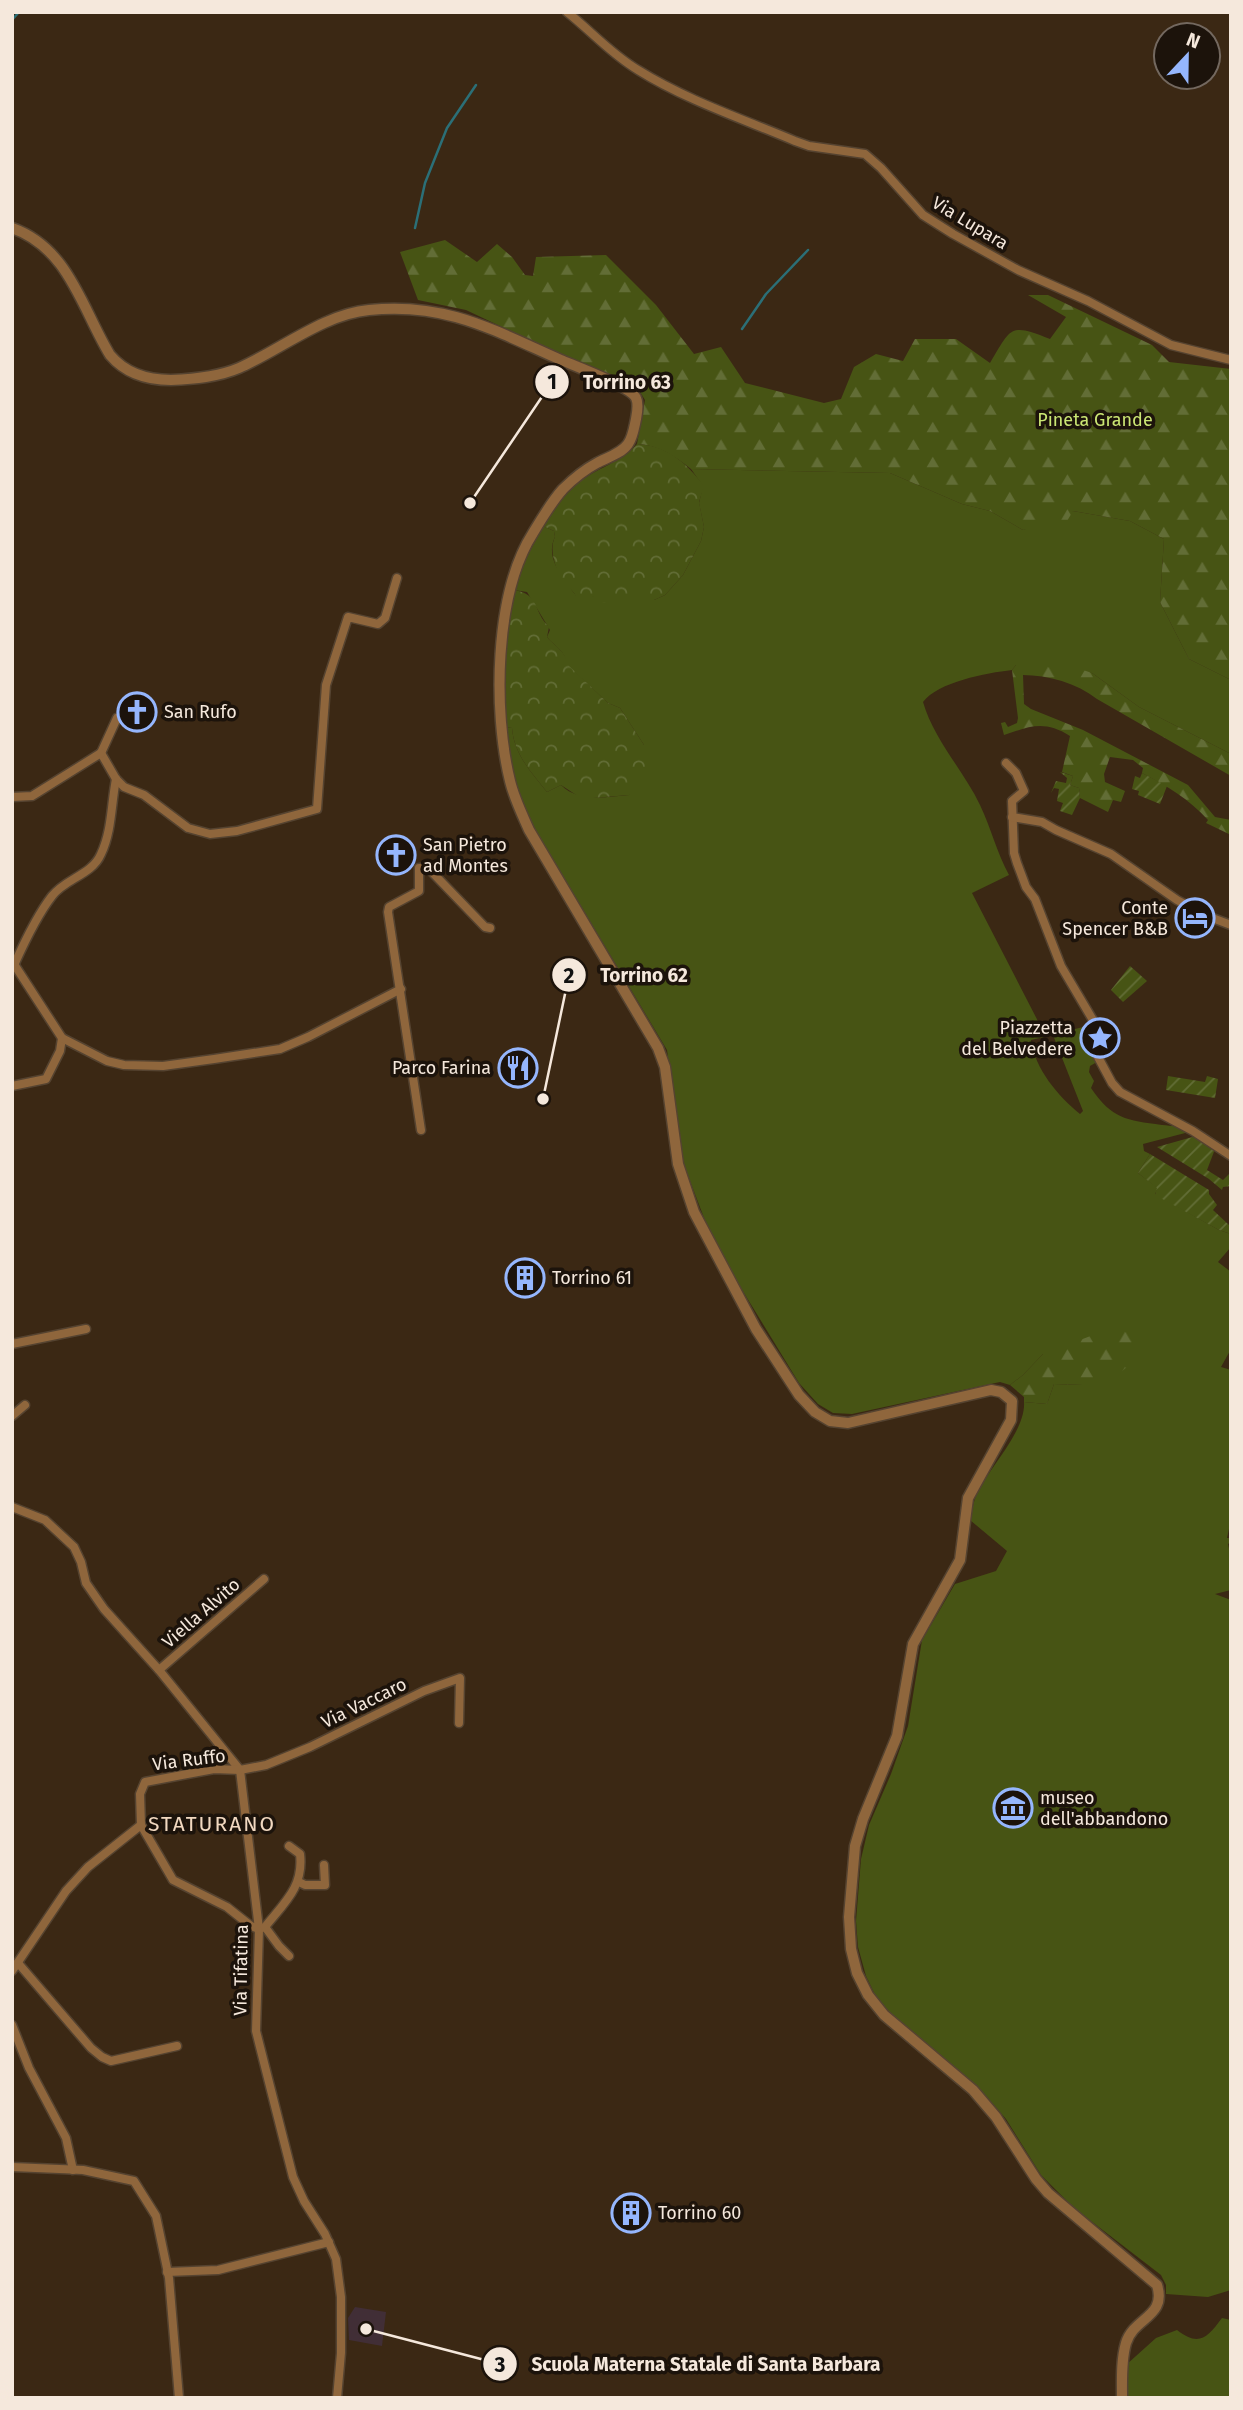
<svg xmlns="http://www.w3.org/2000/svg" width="1243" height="2410" font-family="'Fira Sans',sans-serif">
  <defs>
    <pattern id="forest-firs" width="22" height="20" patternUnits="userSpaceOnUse" patternTransform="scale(1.75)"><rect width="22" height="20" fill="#475414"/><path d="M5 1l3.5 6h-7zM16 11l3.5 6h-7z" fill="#626d36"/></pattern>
    <pattern id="park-crowns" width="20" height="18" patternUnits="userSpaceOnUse" patternTransform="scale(1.75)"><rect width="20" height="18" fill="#475414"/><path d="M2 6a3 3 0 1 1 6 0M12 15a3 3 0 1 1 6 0" fill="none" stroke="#626d36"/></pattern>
    <pattern id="garden-furrows" width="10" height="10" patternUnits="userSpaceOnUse" patternTransform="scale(1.75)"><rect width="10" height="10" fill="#475414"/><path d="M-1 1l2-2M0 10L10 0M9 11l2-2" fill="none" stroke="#626d36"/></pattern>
  </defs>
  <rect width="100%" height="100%" fill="#3b2814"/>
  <polygon fill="#412e36" points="355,2307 386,2312 382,2346 349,2340 348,2318"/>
  <g fill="#475414" fill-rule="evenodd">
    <path d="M691,469l199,4 72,31 28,7 33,19 50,-19 57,10 34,18 -4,63 29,57 42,21v74l-92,-47 -47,-34 -76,-8 -4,5c-26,3 -74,12 -89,32 11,38 41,69 57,103 11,23 17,48 29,70l-37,18 70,136 29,1 12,-3 5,10 -5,9 14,16 -7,4 -1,6 5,9 -3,7c21,31 35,32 71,37 10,1 19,1 27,7l-46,12 1,7 6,3 -12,19 20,15 -3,6 64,36 12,4v13l-13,15 13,10v77l-10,18 10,3v159h-2l-2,9h4v4l-3,2 3,14v32l-16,4 16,6v690l-23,7 -42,-3v-9l-5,-10 -87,-67 -33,-33 -35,-56 -21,-24 -85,-72 -23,-24 -11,-23 -8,-29 -2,-26 5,-62 8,-34 22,-51 17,-48 14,-86 33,-56 41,-13 11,-20 -37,-31c2,-8 3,-18 7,-26 12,-27 49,-63 47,-92l23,2 7,-20 29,1 -40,-31 -20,21 -13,10 -10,-3 -148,32 -19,-1 -15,-9 -19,-21 -63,-103 -30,-57 -24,-63 -15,-110 -140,-234 -12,-31 -9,-58 6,1c2,26 19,44 35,64l14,-7c18,18 45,12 68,10l15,-50 -24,-37 -12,-5 -42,-39c1,-12 -12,-18 -19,-27l3,-7 -23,-38 -13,-2 7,-22 22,-42 11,5 1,6c-11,22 10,43 22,60l16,-1 61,4 11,-5 18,-20 18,-34 3,-14 -5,-24 4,-17zM1053,1035l30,76 -3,3c-22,-18 -45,-45 -49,-74z"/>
    <path d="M1222,2318l9,2v78h-104l-1,-33 30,-27 21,-8c22,17 30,8 45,-12z"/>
  </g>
  <g fill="url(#forest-firs)">
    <path d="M445,240l32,22 20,-18 15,13 13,18 8,1 3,-19 70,-2 50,50 38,49 27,-7 24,36 79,20 17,-4 13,-32 22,-13 27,7 12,-22h41l34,24c22,-36 19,-40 60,-24l16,-22 -38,-22h20l104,50 17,17 62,7v311l-42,-21 -29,-57 4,-63 -34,-18 -57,-10 -6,10 -44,9 -33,-19 -28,-7 -72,-31 -199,-4c-16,-13 -32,-24 -54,-25l8,-44 -5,-8 -174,-82 -48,-10 -18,-48z"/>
    <path d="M1028,662l34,1 30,10 47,34 92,47v22l-134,-77c-20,-16 -49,-24 -74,-24l1,29 7,5 52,21 105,55 27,32 16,3v15l-25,-12 2,-3c-19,-21 -41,-34 -66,-47l1,-5 -10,-8 -23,-3 -6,17 1,8 20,9 -4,11 -8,-2 -5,12 -28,-14 -1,-10 -9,-3 3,-9 -11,-4 8,-36c-25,-16 -40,-10 -66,-1l-3,-12 4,-1 3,5 9,-4 1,-5 -6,-48 4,-5z"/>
    <polygon points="1117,1326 1143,1341 1137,1358 1120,1373 1083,1385 1054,1384 1047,1404 1024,1402 1024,1397 1010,1385 1023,1375 1043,1354"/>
  </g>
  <g fill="url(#park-crowns)">
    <path d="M637,444c29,1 50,19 67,42l-5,16 5,25 -3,14 -18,34 -18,20 -11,5 -45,3 -9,-1 -7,-6 -8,7 -8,-1c0,-9 -7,-14 -14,-18 -6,-14 -15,-33 -8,-47l-1,-6 -11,-5c11,-17 22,-33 39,-46 18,-13 41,-19 55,-36z"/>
    <path d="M514,590c27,5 18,20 35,37l-2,10c7,9 20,15 20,27l41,39 12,5 24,37 5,20 -5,15 -15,15 -36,3 -6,4 -26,-17 -14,7c-16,-20 -33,-38 -35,-64l-6,-1c-4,-45 0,-93 8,-137z"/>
  </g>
  <g fill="url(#garden-furrows)">
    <polygon points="1060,772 1073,776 1070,785 1079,788 1080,798 1072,815 1060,811 1063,803 1057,801 1059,789 1054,788 1051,793 1056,781 1066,783 1067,778"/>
    <polygon points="1142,773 1167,786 1160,804 1138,795 1139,791 1132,789 1135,776 1140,778"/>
    <polygon points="1130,966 1147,981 1123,1002 1111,990"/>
    <polygon points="1168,1076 1205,1082 1207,1076 1218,1079 1215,1098 1166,1090"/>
    <polygon points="1196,1136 1215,1149 1207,1170 1223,1180 1229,1174 1231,1186 1223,1187 1222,1190 1209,1179 1157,1147"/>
    <polygon points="1150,1154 1209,1190 1209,1194 1217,1205 1213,1210 1229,1225 1231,1223 1231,1234 1219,1230 1155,1195 1157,1188 1138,1173"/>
  </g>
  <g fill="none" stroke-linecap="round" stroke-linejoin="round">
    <g stroke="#2b6f77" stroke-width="2.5">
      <polyline points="12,20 19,12"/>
      <polyline points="415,228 425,183 447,128 476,85"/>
      <polyline points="742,329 766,294 808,250"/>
    </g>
    <g stroke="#554330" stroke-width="11">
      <g id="minor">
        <path d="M567,12c24,19 44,42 71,58 48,30 105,49 157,71l14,5 56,8 16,14 42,47 30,19 65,36 70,31 83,44 60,15"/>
        <polyline points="101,753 116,779 124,787 144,795 188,828 210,834 237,831 317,809 326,685 348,617 378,624 385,618 397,578"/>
        <polyline points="101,753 117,718"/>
        <polyline points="1006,763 1016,773 1024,791 1012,801 1014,853 1017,863 1026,887 1035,899 1061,966 1100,1032 1094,1045 1098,1057 1112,1083 1120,1092 1193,1131 1231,1156"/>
        <polyline points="12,797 32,796 101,753"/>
        <polyline points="1012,817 1042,822 1056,830 1111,854 1177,900 1207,916 1231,925"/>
        <polyline points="12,961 62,1038 60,1051 46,1079 12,1086"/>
        <path d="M15,963c9,-20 23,-49 37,-67 14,-18 40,-21 49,-42 11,-23 10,-49 15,-75"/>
        <polyline points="62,1038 107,1061 124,1065 163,1066 214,1059 280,1049 308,1037 401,989"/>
        <polyline points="421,1130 388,912 389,907 419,891 419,868 428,868 485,927 490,928"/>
        <polyline points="12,1344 86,1329"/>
        <polyline points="12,1416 25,1405"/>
        <polyline points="12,1507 45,1520 74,1547 81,1562 86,1583 104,1609 159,1670 240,1770 259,1929 256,2031 293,2177 304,2201 325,2234 336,2259 341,2297 341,2353 337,2398"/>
        <polyline points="159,1670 264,1579"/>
        <path d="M289,1846l11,8c4,33 -16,49 -35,73l-6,2 -8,-3 -24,-19 -54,-27 -32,-55 -1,-31 5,-12 69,-13 26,1 26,-5 44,-18 114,-56 36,-13 -1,45"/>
        <polyline points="299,1882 305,1885 325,1885 324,1865"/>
        <polyline points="265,1927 279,1946 289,1956"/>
        <polyline points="18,1963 91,2048 102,2057 111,2061 177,2046"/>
        <polyline points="12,1971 66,1891 88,1867 141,1825"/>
        <polyline points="12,2025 29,2068 66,2138 73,2170"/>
        <polyline points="12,2167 83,2170 134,2181 156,2216 169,2278 179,2398"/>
        <polyline points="167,2272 218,2270 329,2242"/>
      </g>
    </g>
    <g stroke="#554330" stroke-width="13">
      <path id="tertiary" d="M12,228c57,20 70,81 98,127 16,19 37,25 61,25 23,-1 47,-3 68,-12 41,-18 85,-54 130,-58 77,-8 124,20 192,50 14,6 70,27 75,38 3,6 1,15 0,21 -2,9 -3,18 -8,25 -7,10 -22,14 -31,19 -13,7 -24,16 -34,26 -11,12 -21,29 -30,44 -39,61 -40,179 -23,248 4,17 12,33 19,49l129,218 7,19 13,97 16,48 62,117 43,66 16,17 15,9 18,2 143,-33 10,2 11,9 -1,19 -43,78 -8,62 -47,84 -16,92 -34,83 -8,27 -6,71 2,32 6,24 11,22 16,20 89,75 23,27 40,62 12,14 109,92c10,32 -23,32 -31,58 -5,17 -4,37 -4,55"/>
    </g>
    <use href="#minor" stroke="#8f663c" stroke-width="8"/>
    <use href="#tertiary" stroke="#8f663c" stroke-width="10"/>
  </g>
  <defs>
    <g id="church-ring" transform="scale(2.0125)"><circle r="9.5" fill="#1c130b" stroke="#95b6fd" stroke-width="1.5"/><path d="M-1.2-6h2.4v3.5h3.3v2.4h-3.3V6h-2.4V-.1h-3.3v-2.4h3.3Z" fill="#95b6fd"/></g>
    <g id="hotel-ring" transform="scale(2.0125)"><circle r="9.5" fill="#1c130b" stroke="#95b6fd" stroke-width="1.5"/><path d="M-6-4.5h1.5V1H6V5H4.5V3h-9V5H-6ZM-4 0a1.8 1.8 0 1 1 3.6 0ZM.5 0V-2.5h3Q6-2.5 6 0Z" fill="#95b6fd"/></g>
    <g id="sight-ring" transform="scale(2.0125)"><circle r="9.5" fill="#1c130b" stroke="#95b6fd" stroke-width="1.5"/><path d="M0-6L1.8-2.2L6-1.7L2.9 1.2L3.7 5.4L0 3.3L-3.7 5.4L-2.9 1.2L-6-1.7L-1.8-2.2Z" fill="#95b6fd"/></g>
    <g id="restaurant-ring" transform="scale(2.0125)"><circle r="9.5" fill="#1c130b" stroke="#95b6fd" stroke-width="1.5"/><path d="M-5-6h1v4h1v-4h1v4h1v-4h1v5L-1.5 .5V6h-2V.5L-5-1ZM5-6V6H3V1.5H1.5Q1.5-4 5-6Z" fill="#95b6fd"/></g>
    <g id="building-ring" transform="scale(2.0125)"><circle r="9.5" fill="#1c130b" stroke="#95b6fd" stroke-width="1.5"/><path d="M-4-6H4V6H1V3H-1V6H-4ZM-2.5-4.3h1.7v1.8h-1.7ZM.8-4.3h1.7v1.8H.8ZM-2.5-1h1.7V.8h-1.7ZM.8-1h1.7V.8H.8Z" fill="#95b6fd"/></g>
    <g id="museum-ring" transform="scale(2.0125)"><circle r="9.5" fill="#1c130b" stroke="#95b6fd" stroke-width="1.5"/><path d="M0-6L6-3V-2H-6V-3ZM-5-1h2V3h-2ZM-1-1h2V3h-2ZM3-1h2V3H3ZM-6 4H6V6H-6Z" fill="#95b6fd"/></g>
  </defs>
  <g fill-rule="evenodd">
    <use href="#church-ring" x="137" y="712"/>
    <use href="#church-ring" x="396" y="855"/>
    <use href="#hotel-ring" x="1195" y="918"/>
    <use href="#sight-ring" x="1100" y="1038"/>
    <use href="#restaurant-ring" x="518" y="1068"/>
    <use href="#building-ring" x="525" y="1278"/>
    <use href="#museum-ring" x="1013" y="1808"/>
    <use href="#building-ring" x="631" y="2213"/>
  </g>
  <g text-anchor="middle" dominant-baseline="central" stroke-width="7" stroke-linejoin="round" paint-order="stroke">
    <g font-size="18" fill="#f5e8dc" stroke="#1c130b">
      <text transform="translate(970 223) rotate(31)">Via Lupara</text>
      <text transform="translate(201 1613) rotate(-41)">Viella Alvito</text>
      <text transform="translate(364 1703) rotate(-26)">Via Vaccaro</text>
      <text transform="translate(189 1760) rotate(-7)">Via Ruffo</text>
      <text transform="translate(241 1970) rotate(-89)">Via Tifatina</text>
    </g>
    <g font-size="18" fill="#cbe674" stroke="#1c130b">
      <text x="1095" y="420">Pineta Grande</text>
    </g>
    <g font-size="18" fill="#f5e8dc" stroke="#1c130b" text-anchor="start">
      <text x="164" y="712">San Rufo</text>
      <text x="423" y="845">San Pietro<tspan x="423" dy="21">ad Montes</tspan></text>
      <text x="1168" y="908" text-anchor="end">Conte<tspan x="1168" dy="21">Spencer B&amp;B</tspan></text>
      <text x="1073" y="1028" text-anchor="end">Piazzetta<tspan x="1073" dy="21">del Belvedere</tspan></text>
      <text x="491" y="1068" text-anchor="end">Parco Farina</text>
      <text x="552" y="1278">Torrino 61</text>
      <text x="1040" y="1798">museo<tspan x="1040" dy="21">dell'abbandono</tspan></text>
      <text x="658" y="2213">Torrino 60</text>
    </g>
    <g font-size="21" letter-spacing="2" fill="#f1d8c0" stroke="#1c130b">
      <text x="212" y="1824">STATURANO</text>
    </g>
  </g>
  <path fill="none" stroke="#f5e8dc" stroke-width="2.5" d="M470 503L552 382M543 1099L569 975M366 2329L500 2364"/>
  <g fill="#f5e8dc" stroke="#1c130b" stroke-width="2.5">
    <circle cx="470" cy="503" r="7"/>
    <circle cx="543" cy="1099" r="7"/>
    <circle cx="366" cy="2329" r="7"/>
    <circle cx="552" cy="382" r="18"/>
    <circle cx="569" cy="975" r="18"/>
    <circle cx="500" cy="2364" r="18"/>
  </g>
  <g font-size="21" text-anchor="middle" font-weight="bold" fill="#111">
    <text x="552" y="389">1</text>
    <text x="569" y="983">2</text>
    <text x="500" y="2372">3</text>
  </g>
  <g font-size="19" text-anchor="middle" font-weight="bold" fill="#f5e8dc" stroke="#1c130b" stroke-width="7" stroke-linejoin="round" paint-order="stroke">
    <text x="627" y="389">Torrino 63</text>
    <text x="644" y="982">Torrino 62</text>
    <text x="706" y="2371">Scuola Materna Statale di Santa Barbara</text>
  </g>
  <rect width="1243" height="2410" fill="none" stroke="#f5e8dc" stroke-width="28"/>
  <g transform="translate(1187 56) rotate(22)"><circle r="33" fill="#1c130b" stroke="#73685f" stroke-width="2"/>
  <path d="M0-5L12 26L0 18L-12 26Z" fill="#95b6fd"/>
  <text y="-10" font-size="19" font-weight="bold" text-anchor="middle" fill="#f5e8dc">N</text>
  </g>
</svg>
